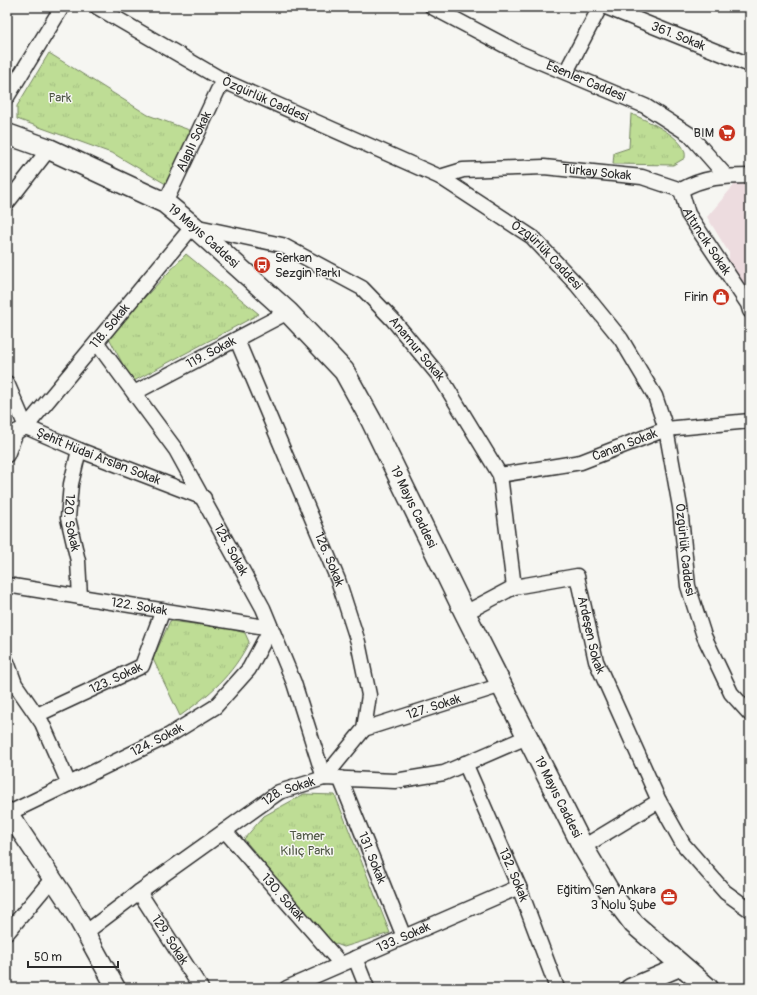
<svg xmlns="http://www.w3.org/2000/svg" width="757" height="995" font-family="Pangolin,sans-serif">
  <defs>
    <pattern id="park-tufts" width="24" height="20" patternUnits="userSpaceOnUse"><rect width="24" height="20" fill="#bedd95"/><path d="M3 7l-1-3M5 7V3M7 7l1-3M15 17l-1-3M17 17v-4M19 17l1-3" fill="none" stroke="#a3be81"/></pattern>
  </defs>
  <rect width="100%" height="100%" fill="#f6f6f2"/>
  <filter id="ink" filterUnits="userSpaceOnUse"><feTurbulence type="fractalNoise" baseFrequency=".025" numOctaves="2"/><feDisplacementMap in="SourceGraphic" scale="8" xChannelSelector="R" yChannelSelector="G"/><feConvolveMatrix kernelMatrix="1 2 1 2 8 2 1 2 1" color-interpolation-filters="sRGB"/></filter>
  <g filter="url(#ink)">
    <polygon fill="#eddcdf" points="735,184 750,184 750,291 729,265 729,253 707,217"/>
    <g fill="url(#park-tufts)" stroke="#748460">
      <polygon points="49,53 148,115 192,131 171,187 114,154 17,119 17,106"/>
      <path d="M631,114c16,6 58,25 54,44l-12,7 -60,-1 1,-11 15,-5z"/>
      <polygon points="186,254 259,314 132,382 108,336"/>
      <path d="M170,621l57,7 18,5 4,9c-17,34 -39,52 -69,74l-27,-57z"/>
      <polygon points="304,794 335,795 390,933 344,947 328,941 244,839 264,816"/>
    </g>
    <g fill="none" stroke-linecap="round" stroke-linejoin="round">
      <g stroke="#2b2b2b" stroke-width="17">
        <g id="minor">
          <path id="s1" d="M97,7l129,75 214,95 92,60 45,48 44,54 34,57 11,33 14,78 8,79 16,50 27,57 19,21"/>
          <path id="s2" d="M432,7l87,46 126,53 44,28 37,42"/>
          <path id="s3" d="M606,7l144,58"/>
          <polyline points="566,72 600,7"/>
          <polyline points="7,97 62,7"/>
          <path id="s4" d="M440,177l23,-7 81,-3 98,10 39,13c23,-13 43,-14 69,-14"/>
          <path id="s5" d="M681,190l7,24 60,90 2,7"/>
          <polyline points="7,203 49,149"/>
          <path id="s6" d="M165,203l53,-113 8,-8"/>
          <path id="s7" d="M237,340l101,240 20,62 11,53 -5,34 -40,49"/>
          <path id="s8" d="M97,343l79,107 87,158 31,75 30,95"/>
          <polyline points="7,383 26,427"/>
          <path id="s9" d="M134,393l154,-81"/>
          <path id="s10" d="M26,427l167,-201 89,19 80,43 31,32 48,58 59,97 14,112"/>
          <path id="s11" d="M79,450l-8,34 -3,34 10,43 2,36"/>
          <path id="s12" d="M7,455l9,-23 10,-5 53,23 125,48"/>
          <path id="s13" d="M500,475l81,-13 85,-33 84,-8"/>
          <path id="s14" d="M7,585l264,43 -22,41 -34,38 -47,29 -159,77"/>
          <path id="s15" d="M465,613l49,-26 63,-11 19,85 63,140 24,43 42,48 25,18"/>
          <polyline points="7,662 15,684 42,723 69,784"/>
          <path id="s16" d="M37,715l105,-49 21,-56"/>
          <path id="s17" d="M364,729l138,-44"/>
          <path id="s18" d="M465,763l54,124 38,101"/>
          <path id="s19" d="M340,778l64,159"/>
          <path id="s20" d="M225,831l116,133"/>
          <polyline points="583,847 659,801"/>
          <path id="s21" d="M139,892l62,96"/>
          <polyline points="7,933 52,879"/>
          <path id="s22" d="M85,933l54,-41 140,-100 45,-14 71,3 49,-8 83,-36"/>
          <polyline points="355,958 367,988"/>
          <path id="s23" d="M287,988l232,-101"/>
        </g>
      </g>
      <g stroke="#2b2b2b" stroke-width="21">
        <g id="tertiary">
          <polyline points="7,811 70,905 116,988"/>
          <polyline points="630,988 682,966"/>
        </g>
      </g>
      <g stroke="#2b2b2b" stroke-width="23">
        <g id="secondary">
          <path id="s24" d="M7,134l42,15 116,54 28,23 95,86 56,59 27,49 94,193 118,234 26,44 25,33 74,64"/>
        </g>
      </g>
      <use href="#minor" stroke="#f6f6f2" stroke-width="14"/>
      <use href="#tertiary" stroke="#f6f6f2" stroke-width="18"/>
      <use href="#secondary" stroke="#f6f6f2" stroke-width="20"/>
    </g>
  </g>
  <defs>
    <g id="supermarket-disc" transform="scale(0.9)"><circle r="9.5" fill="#c8321e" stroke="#f6f6f2"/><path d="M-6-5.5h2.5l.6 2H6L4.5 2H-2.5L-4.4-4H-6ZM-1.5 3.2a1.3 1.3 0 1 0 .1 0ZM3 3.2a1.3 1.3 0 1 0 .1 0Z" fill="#fff"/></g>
    <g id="bus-disc" transform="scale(0.9)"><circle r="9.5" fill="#c8321e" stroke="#f6f6f2"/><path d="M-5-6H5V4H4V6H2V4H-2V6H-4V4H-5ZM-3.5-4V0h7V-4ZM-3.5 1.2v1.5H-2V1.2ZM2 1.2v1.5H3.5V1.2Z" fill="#fff"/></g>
    <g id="shop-disc" transform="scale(0.9)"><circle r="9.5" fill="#c8321e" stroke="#f6f6f2"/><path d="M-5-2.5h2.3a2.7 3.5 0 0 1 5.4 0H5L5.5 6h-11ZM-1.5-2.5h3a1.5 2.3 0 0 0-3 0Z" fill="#fff"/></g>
    <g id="office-disc" transform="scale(0.9)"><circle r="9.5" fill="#c8321e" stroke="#f6f6f2"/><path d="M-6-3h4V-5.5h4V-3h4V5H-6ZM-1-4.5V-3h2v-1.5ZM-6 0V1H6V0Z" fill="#fff"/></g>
  </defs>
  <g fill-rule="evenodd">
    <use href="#supermarket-disc" x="727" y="133"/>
    <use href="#bus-disc" x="262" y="265"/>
    <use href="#shop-disc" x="721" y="297"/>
    <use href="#office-disc" x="669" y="897"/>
  </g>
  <g text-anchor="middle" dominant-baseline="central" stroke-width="3" stroke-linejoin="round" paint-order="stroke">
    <g font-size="13" fill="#2b2b2b" stroke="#f6f6f2">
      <text stroke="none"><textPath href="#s3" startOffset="78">361. Sokak</textPath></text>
      <text stroke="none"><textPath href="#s2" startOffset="171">Esenler Caddesi</textPath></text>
      <text stroke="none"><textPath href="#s1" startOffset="192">Özgürlük Caddesi</textPath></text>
      <text stroke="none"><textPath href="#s6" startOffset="68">Alaplı Sokak</textPath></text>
      <text stroke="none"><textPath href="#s4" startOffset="158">Türkay Sokak</textPath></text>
      <text stroke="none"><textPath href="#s24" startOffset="223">19 Mayıs Caddesi</textPath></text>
      <text stroke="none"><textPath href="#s5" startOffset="58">Altıncık Sokak</textPath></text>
      <text stroke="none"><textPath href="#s1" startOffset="516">Özgürlük Caddesi</textPath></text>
      <text stroke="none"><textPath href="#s10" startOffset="131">118. Sokak</textPath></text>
      <text stroke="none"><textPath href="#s10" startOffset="525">Anamur Sokak</textPath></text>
      <text stroke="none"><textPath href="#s9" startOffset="87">119. Sokak</textPath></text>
      <text stroke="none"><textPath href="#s13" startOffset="129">Canan Sokak</textPath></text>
      <text stroke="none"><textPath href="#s12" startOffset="114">Şehit Hüdai Arslan Sokak</textPath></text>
      <text stroke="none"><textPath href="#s24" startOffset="571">19 Mayıs Caddesi</textPath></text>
      <text stroke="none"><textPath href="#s11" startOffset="74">120. Sokak</textPath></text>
      <text stroke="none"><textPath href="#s8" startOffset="247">125. Sokak</textPath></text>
      <text stroke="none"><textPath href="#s1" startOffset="852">Özgürlük Caddesi</textPath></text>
      <text stroke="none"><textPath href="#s7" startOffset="238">126. Sokak</textPath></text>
      <text stroke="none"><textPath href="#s14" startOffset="134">122. Sokak</textPath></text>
      <text stroke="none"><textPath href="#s15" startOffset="180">Ardeşen Sokak</textPath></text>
      <text stroke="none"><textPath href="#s16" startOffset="87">123. Sokak</textPath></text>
      <text stroke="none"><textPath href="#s17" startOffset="73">127. Sokak</textPath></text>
      <text transform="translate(157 740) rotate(-27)">124. Sokak</text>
      <text stroke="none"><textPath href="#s22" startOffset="249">128. Sokak</textPath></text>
      <text stroke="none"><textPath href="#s24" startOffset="895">19 Mayıs Caddesi</textPath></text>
      <text stroke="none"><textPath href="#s19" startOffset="86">131. Sokak</textPath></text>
      <text stroke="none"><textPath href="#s18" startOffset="122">132. Sokak</textPath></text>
      <text stroke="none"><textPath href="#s20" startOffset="88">130. Sokak</textPath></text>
      <text stroke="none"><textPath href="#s23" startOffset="127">133. Sokak</textPath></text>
      <text stroke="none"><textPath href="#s21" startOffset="57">129. Sokak</textPath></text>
    </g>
    <g font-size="13" fill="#505846" stroke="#f6f6f2">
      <text x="60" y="98">Park</text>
      <text x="307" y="836">Tamer<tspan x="307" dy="15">Kılıç Parkı</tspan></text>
    </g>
    <g font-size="13" fill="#2b2b2b" stroke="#f6f6f2" text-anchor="end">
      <text x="714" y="133">BIM</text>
      <text x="275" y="258" text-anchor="start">Serkan<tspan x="275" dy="15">Sezgin Parkı</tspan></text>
      <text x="708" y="297">Firin</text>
      <text x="656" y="890">Eğitim Sen Ankara<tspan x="656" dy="15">3 Nolu Şube</tspan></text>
    </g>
  </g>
  <rect width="757" height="995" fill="none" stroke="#f6f6f2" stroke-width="24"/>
  <rect x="12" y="12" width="733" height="971" fill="none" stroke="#2b2b2b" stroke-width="1.5" filter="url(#ink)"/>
  <path d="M28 961v6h90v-6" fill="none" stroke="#2b2b2b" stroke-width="2"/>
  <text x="34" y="961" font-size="12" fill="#2b2b2b" stroke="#f6f6f2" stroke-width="3" paint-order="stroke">50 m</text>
</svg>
